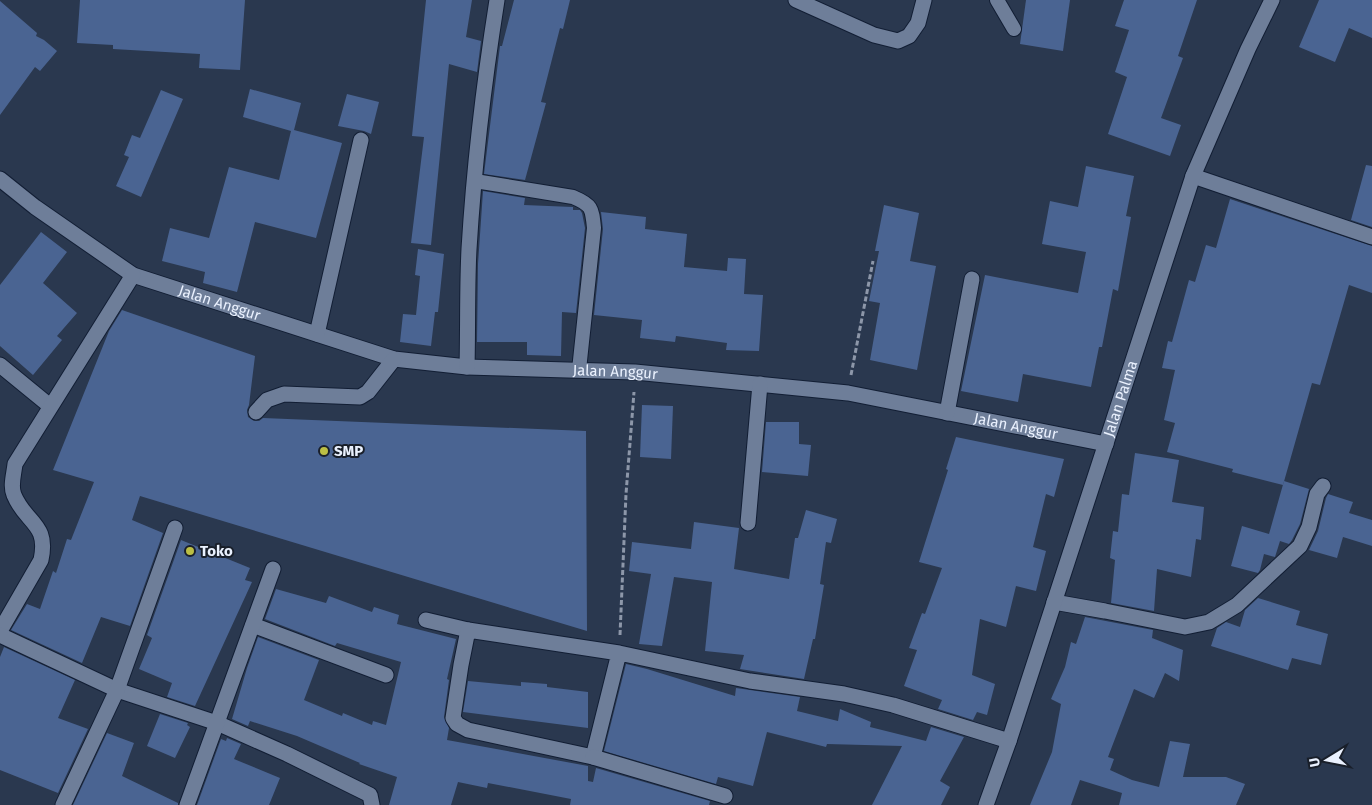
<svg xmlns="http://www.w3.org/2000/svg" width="1372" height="805" font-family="'Fira Sans',sans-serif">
  <rect width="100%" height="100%" fill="#2a384f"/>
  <g fill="#4a6492">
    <polygon points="80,0 245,0 240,70 199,68 200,54 113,49 113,45 77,43"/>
    <polygon points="426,0 472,0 466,37 481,41 477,72 449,64 431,245 411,243 424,137 412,136"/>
    <polygon points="514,0 570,0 563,29 560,28 541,102 546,103 525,180 484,174 500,46 502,46"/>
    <polygon points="1026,0 1070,0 1063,51 1020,44"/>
    <polygon points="1124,0 1197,0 1178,56 1183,58 1161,118 1181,125 1170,156 1108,134 1127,77 1115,72 1129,30 1115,26"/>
    <polygon points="1319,0 1372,0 1372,38 1349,28 1335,62 1299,47"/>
    <polygon points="0,1 37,33 36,36 44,40 57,51 40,71 35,67 0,115"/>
    <polygon points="250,89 301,103 294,130 342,143 316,238 255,222 237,292 203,283 205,272 162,261 170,228 209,238 229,167 279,180 291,131 243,117"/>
    <polygon points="161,90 183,99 141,197 116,186 129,157 124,155 132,135 140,138"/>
    <polygon points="347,94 379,102 371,134 364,131 338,126"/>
    <polygon points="1366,165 1372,166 1372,227 1351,220"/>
    <polygon points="1086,166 1134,176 1126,216 1131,217 1118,291 1113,289 1102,347 1099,347 1091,387 1023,374 1018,402 961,391 985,275 1078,293 1086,252 1042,244 1050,201 1078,207"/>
    <polygon points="483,191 525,198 524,205 573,207 573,210 580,210 582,213 585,228 576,313 562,312 561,356 527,355 527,342 477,342 478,264"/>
    <polygon points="1230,199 1372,246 1372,293 1349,285 1320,385 1312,383 1283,485 1232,472 1233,469 1167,452 1175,423 1164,420 1175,370 1162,368 1168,341 1172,342 1189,280 1195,282 1206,245 1216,248"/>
    <polygon points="884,205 919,213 910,261 936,266 917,370 870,360 880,303 869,301 879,251 875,251"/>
    <polygon points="601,212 646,217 645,229 687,234 684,267 727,271 728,258 746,259 744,294 763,295 759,351 726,350 727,343 676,336 675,342 640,338 642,320 594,315 603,229"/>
    <polygon points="41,232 67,252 43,283 77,313 57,336 62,340 33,375 0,346 0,285"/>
    <polygon points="418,249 444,254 438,312 435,312 431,346 400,342 403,314 416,315 420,276 415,275"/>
    <polygon points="122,310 255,356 249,405 247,410 248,417 254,421 259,421 263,418 586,431 587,631 140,496 132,520 163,533 130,626 101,617 82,663 11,630 27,604 40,609 53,571 56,573 67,539 71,540 94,482 53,470 109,331"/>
    <polygon points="642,405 673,406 671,459 640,457"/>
    <polygon points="766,422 799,422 799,444 811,445 808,476 762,472"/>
    <polygon points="956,437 1064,459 1054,497 1046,494 1033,547 1046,551 1036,591 1016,586 1006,627 980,619 972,675 995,684 987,715 977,712 973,720 938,709 942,700 904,686 917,650 909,648 922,613 925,614 942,568 919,562 948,470 946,469"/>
    <polygon points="1135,453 1179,460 1172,502 1204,507 1201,540 1196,539 1191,577 1157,569 1154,611 1111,603 1115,560 1110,558 1113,531 1118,532 1122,494 1129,495"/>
    <polygon points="1284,481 1309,489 1300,524 1292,540 1289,544 1280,541 1275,557 1264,554 1260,570 1258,573 1231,566 1242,526 1269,534"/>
    <polygon points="1328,494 1353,502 1349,513 1372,520 1372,546 1343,537 1337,558 1309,550 1318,531 1326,498"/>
    <polygon points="806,510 837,519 831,543 826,542 820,584 824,585 815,639 813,639 804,679 740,669 744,655 705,651 712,582 674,577 662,646 639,644 651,574 629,571 632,542 691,549 694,522 739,528 734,569 789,579 795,538 798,538"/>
    <polygon points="181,540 250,568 245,580 252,582 195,706 167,697 172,683 139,669 152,638 147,635"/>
    <polygon points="276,589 326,603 329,596 372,612 374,607 399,615 397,624 456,639 447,679 449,680 444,717 449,728 447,740 588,766 588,781 593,782 596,768 710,801 709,805 570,805 571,799 488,783 487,788 458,782 451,805 389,805 397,777 359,764 360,763 297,736 250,721 248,726 232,719 247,668 258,637 319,660 304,700 342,716 343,713 372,725 373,721 386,725 401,662 337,643 335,646 265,619"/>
    <polygon points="1258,598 1300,611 1296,625 1328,634 1321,665 1292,658 1288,670 1211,646 1217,628 1226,622 1240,627 1245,610"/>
    <polygon points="1085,617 1153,630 1152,638 1183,650 1179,681 1165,673 1154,698 1134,689 1108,757 1114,759 1110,770 1132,780 1159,787 1170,741 1190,744 1183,777 1226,777 1245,784 1236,805 1119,805 1122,793 1080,780 1071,805 1030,805 1052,752 1061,704 1051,699 1065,667 1071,642 1076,644"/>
    <polygon points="4,647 75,680 58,718 88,729 58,793 0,770 0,657"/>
    <polygon points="626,664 647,669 735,696 736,688 800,697 797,711 838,721 840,709 871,722 870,727 926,741 931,727 964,737 940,781 950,787 941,805 872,805 902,746 827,744 826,747 767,732 753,786 718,777 716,784 604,751"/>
    <polygon points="468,681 521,686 521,682 547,684 547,687 588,692 588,728 463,712"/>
    <polygon points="160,714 188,723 187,725 190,727 175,758 147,746"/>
    <polygon points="107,733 134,743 122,776 178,803 178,805 73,805"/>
    <polygon points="227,738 241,744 234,759 280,778 269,805 197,805 221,739 226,741"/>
  </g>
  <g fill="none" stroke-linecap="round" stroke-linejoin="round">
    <g stroke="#121e34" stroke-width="16">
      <g id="lane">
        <polyline points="997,0 1014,29"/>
        <path d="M475,181l98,16c19,8 19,11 21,31l-15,142"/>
      </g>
    </g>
    <g stroke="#121e34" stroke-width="17">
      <g id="street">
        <polyline points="796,0 874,35 898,41 909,36 918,23 924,0"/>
        <polyline points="1193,176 1372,237"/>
        <path id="s1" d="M0,179l35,28 98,68 261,84 73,8 168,5 213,21 258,51"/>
        <polyline points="317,334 361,140"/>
        <polyline points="0,365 50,406"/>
        <path d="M467,367c1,-39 0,-79 2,-118 5,-83 15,-167 28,-249"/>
        <polyline points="256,412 267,400 284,394 360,397 368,392 394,359"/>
        <polyline points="947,413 972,279"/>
        <polyline points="748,523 760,384"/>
        <polyline points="1054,602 1105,611 1185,627 1209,622 1237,605 1300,546 1309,527 1317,494 1323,486"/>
        <polyline points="426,620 468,630"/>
        <polyline points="253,625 386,675"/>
        <path d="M0,631l41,-71c8,-37 -15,-36 -27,-65 -4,-9 0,-21 1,-31l118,-189"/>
        <polyline points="0,635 117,690 217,723 287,754 370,795 372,805"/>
        <polyline points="619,653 468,630 461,665 453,718 457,724 468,730 593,757 619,653 750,681 844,694 893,705 1009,741"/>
        <polyline points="593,757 725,796"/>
        <polyline points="63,805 117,690 175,528"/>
        <polyline points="187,805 273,569"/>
        <path id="s2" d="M986,805l23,-64 184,-565 55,-127 24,-49"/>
      </g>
    </g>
    <g stroke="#8d97a9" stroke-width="3" stroke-dasharray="5 2.5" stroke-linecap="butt">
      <polyline points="851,375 873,261"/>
      <polyline points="620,635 626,494 634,392"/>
    </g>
    <use href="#lane" stroke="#6e7e99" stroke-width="14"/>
    <use href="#street" stroke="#6e7e99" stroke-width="15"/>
  </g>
  <g fill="#bcbf44" stroke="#191f2a" stroke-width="2">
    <circle cx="324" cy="451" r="5"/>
    <circle cx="190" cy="551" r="5"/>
  </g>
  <g text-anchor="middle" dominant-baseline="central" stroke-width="4" stroke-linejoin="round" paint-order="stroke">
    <g font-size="15" fill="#eaf1fe" stroke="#191f2a">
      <text stroke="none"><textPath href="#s1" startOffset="255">Jalan Anggur</textPath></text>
      <text stroke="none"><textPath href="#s1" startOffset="660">Jalan Anggur</textPath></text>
      <text stroke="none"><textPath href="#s2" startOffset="428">Jalan Palma</textPath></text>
      <text stroke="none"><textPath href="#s1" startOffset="1065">Jalan Anggur</textPath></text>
    </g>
    <g font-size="15" font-weight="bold" fill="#eaf1fe" stroke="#191f2a" text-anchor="start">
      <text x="334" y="451">SMP</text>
      <text x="200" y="551">Toko</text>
    </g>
  </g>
  <g transform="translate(1327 760) rotate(260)" stroke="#191f2a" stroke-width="4" paint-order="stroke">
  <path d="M0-4L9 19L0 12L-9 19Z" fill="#eaf1fe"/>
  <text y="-8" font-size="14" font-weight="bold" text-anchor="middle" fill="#eaf1fe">U</text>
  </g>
</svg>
